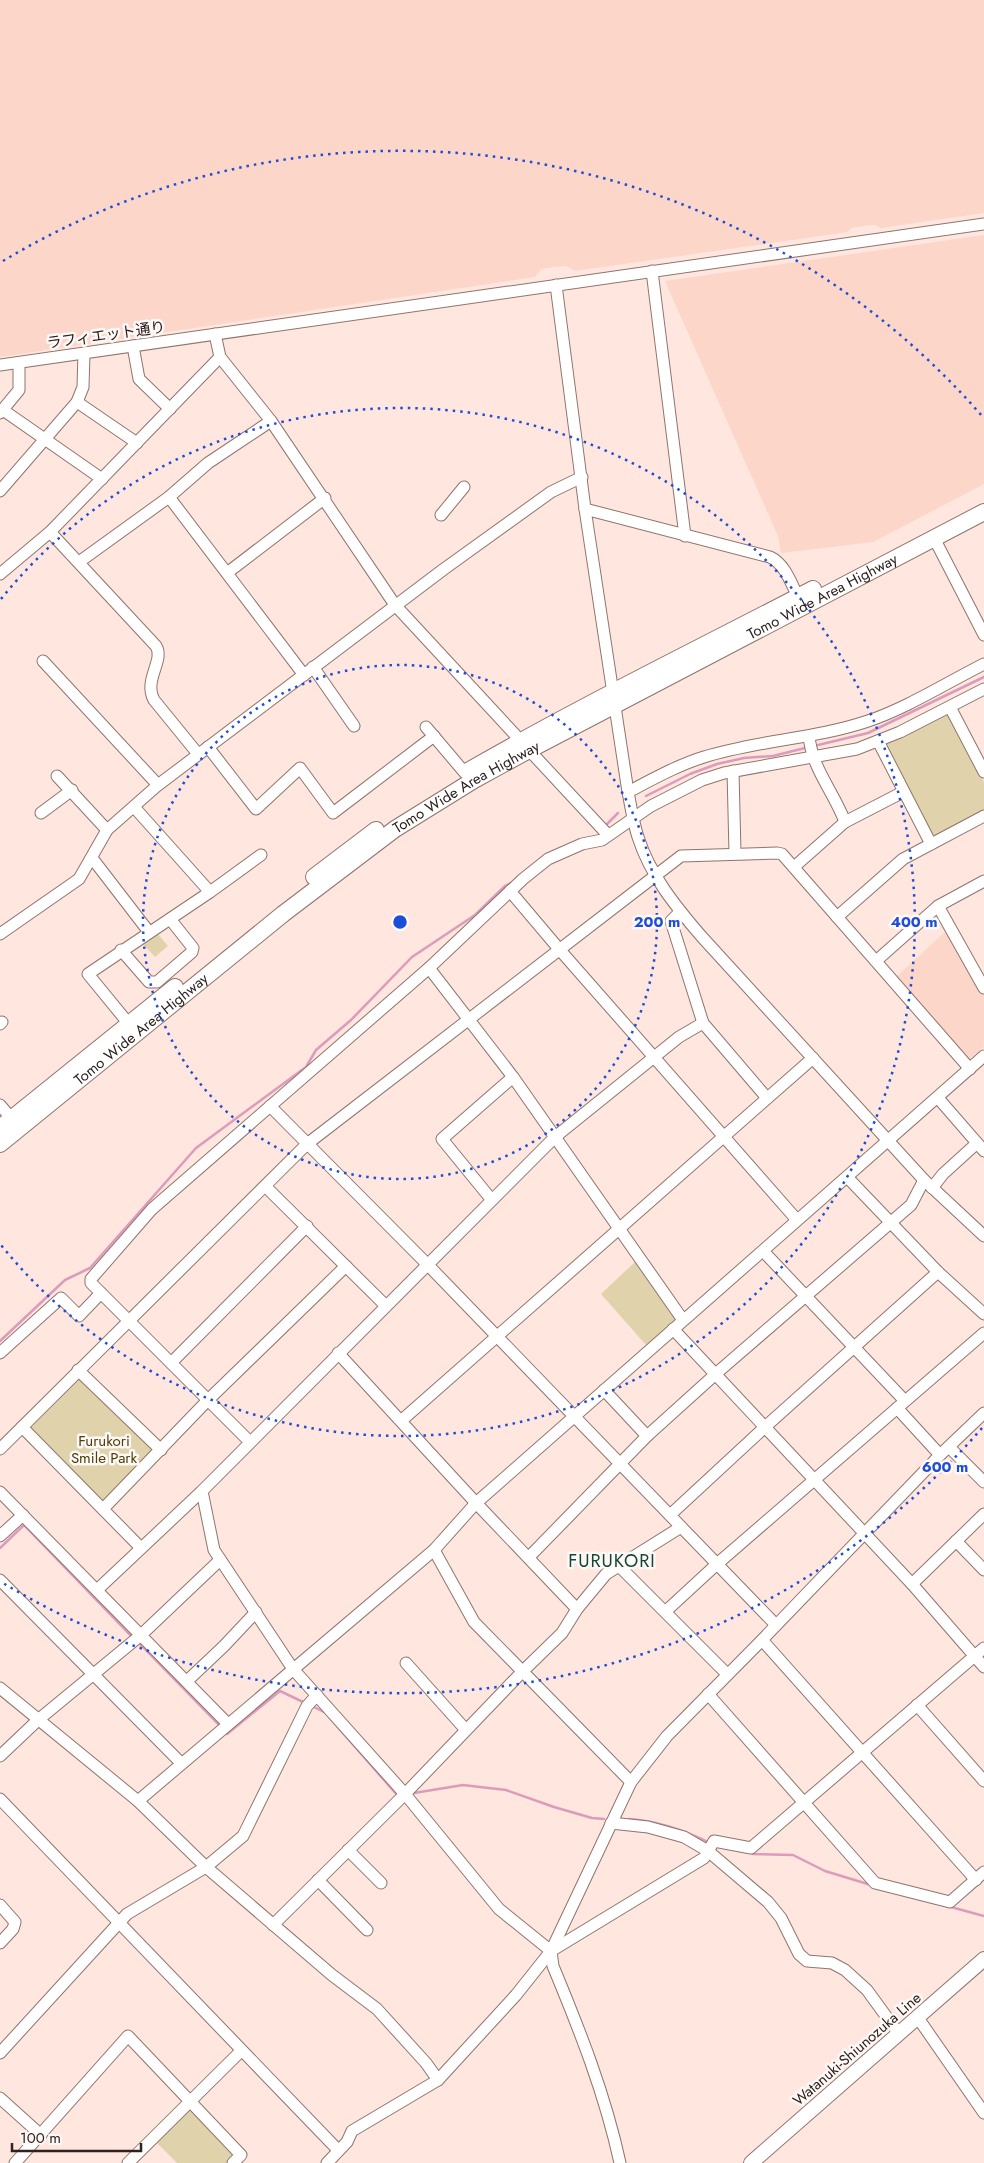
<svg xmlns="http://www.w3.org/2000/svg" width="984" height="2163" font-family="Jost,'Noto Sans JP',sans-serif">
  <rect width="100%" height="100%" fill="#ffe6de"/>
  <g fill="#fcd6c9">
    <polygon points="0,0 984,0 984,213 881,228 876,225 870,225 851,228 848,232 575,271 566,266 554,267 541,269 535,277 0,357"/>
    <polygon points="984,235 984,484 873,542 781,553 778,536 665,281"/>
    <polygon points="946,931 984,992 984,1047 968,1060 895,978"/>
  </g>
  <g fill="#e0d3ac">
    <polygon points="946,713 949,714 984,782 984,810 934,837 931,836 885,746 886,743"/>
    <polygon points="156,932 168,946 155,957 141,942"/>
    <polygon points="636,1261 676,1315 675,1321 646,1345 601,1294"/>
    <polygon points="78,1374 159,1451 104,1504 24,1424"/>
    <polygon points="190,2106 237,2157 231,2163 177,2163 156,2142"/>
  </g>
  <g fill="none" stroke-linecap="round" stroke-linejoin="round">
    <g stroke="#dd9bbc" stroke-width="2.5">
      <polyline points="814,746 868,733 984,677"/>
      <polyline points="646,796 690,774 717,764 744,758 773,756 809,747"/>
      <polyline points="604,827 618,813"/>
      <polyline points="0,1341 65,1280 90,1268 196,1148 306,1067 316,1050 351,1020 412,957 475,915 505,886 513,882"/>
      <polyline points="0,1548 24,1525 132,1637"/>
      <polyline points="138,1642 220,1726"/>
      <polyline points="312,1706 324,1712"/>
      <polyline points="329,1717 398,1796"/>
      <polyline points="225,1732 227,1734 280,1691 303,1702"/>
      <polyline points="414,1793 463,1785 506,1790 554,1807 592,1818 604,1819"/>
      <path d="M629,1819c29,2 55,11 81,24"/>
      <polyline points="750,1852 753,1854 793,1855 825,1871 871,1885"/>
      <polyline points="951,1907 984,1916"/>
    </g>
    <g stroke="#8f746b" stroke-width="13">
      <g id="minor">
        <polyline points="652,271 685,536"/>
        <path d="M556,285l29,224 43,283c3,15 5,30 10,45 12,38 38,70 64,100l222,243 60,56"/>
        <polyline points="215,334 220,357 271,421 395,605 521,741"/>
        <polyline points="133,346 139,379 170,409"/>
        <polyline points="0,365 984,224"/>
        <polyline points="77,402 137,443"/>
        <polyline points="3,410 102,479"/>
        <polyline points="0,413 19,390 19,363"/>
        <polyline points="0,491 77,402 83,387 84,353"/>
        <polyline points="169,497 304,675"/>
        <path d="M585,509l185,48c15,7 21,26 28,40"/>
        <polyline points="441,515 464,487"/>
        <path d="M50,532l106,114c9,14 -13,34 -2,54l44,54"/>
        <polyline points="934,538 984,635"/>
        <polyline points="79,562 169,497 208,463 271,421"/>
        <polyline points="227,573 325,498"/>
        <polyline points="0,574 50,532 220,357"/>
        <polyline points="43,661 158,785"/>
        <polyline points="313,667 354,726"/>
        <polyline points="950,707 984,772"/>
        <polyline points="426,727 465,773"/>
        <path d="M809,736c3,33 25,56 36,86"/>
        <polyline points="878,741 931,844"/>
        <polyline points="208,747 256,809 300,768 333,813 434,736"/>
        <polyline points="529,750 608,835"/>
        <polyline points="733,771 735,853"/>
        <polyline points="57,776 107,830"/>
        <path d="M628,792c25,-13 50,-27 76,-35 54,-17 111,-18 164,-36 37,-12 80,-39 116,-57"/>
        <polyline points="134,807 210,892"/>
        <polyline points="41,813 72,790"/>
        <polyline points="92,858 149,932"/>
        <polyline points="794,867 845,822 903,792"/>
        <polyline points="510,891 559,949 797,1220"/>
        <polyline points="938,906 984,988"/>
        <polyline points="680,912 671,921 703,1023 767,1098"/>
        <polyline points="837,917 903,859 984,816"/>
        <polyline points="0,934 79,879 107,830 158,785 444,569 551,492 582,477"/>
        <polyline points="121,950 149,982 157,982 192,952 193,948 170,919"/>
        <polyline points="876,961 938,906 984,881"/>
        <polyline points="429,968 513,1077 683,1320"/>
        <polyline points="0,1024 2,1022"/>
        <polyline points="129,1024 88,974 210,892 261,855"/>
        <polyline points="938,1098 984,1151"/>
        <polyline points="0,1105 12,1119"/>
        <polyline points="270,1106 427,1264 776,1625"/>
        <polyline points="848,1178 938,1272 984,1314"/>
        <polyline points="265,1186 386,1306"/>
        <polyline points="932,1188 943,1174 976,1144"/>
        <polyline points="491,1199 442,1139 513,1077"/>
        <polyline points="763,1251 905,1401"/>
        <polyline points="673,1329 912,1584 984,1667"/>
        <polyline points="0,1353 61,1298 79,1316 101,1293"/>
        <polyline points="338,1353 476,1503 577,1609"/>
        <polyline points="171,1363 307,1226"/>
        <polyline points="78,1370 161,1450"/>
        <polyline points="604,1390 647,1436"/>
        <polyline points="897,1408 940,1455"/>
        <polyline points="402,1420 813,1058"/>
        <polyline points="22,1427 141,1548"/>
        <polyline points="249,1441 91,1283 91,1279 152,1209 429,968 523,879 548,859 582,844 602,840 651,806 702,780 724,773 857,749 900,732 984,689"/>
        <polyline points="949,1447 984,1482"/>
        <polyline points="0,1449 307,1144 681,856 777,853 782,854 970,1069"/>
        <path d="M202,1491l12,59 79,119 112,125 94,115 52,42 2,15c27,65 52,128 67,197"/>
        <polyline points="0,1492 228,1724"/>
        <polyline points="103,1509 207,1401 346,1266"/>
        <polyline points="670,1515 765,1427 938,1272"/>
        <polyline points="0,1536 23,1515"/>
        <polyline points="956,1541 984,1570"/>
        <polyline points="434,1550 474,1622 631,1782"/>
        <polyline points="529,1557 647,1436 719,1371 911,1205 924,1180"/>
        <polyline points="618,1565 727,1674"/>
        <polyline points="0,1580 181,1763"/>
        <polyline points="912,1584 984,1514"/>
        <polyline points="97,1590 202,1491 555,1137 679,1037 703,1023"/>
        <polyline points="666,1611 717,1564 984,1333"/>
        <polyline points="762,1640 976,1880"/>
        <polyline points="406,1663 466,1730"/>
        <polyline points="187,1681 224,1646 256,1612"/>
        <polyline points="0,1688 138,1801 206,1867 332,1975 377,2009 426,2063 438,2080"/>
        <polyline points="708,1694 875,1883 950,1902 984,1872"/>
        <polyline points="917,1705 984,1781"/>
        <polyline points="0,1756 38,1720 141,1635 220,1560"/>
        <polyline points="0,1799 338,2150"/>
        <polyline points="138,1801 434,1550 476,1503 984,1056"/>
        <polyline points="611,1823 648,1827 684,1837 708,1851 768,1902 781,1918 799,1954 807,1961 832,1963 845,1970 867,1990 899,2034"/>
        <polyline points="348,1850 381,1883"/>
        <polyline points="318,1880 367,1930"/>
        <polyline points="0,1905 15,1922 13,1929 0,1943"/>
        <polyline points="273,1925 405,1794 522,1672 562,1633 577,1609 606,1574 681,1527"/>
        <polyline points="551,1951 704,1858 714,1841 751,1848 984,1648"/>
        <polyline points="918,2018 984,2113"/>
        <polyline points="0,2053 127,1914 206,1867 243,1836 307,1706 317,1695"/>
        <polyline points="0,2098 41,2135"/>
        <polyline points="15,2163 128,2036 241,2155 233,2163"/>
        <polyline points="128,2163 241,2051"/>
        <polyline points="327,2163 347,2142 352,2131 438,2080 516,1995 551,1951 631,1782 667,1736 762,1640 940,1455 984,1413"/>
      </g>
    </g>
    <g stroke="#8f746b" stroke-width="16">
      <polyline id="major" points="751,2163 984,1959"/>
    </g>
    <g stroke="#8f746b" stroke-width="18">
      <g id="highway">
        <path d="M468,771c113,-65 230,-122 345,-182"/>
        <polyline points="314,877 376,830"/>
        <polyline points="0,1128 175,987"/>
        <path id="s1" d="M0,1144l283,-230 112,-85 79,-49 55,-30 455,-238"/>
      </g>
    </g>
    <use href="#minor" stroke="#fff" stroke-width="11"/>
    <use href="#major" stroke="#fff" stroke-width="14"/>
    <use href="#highway" stroke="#fff" stroke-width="16"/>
  </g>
  <g fill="none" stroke="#1d4ed8" stroke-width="2.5" stroke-dasharray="2.5 5">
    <circle cx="400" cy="922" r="257"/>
    <path d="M1 599A514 514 0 1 1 1 1245"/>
    <path d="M982 1428A771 771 0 0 1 3 1583M3 261A771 771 0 0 1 982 416"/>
  </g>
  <g text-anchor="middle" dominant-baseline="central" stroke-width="5" stroke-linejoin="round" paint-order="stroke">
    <g font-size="15" fill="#2d221f" stroke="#fef8f6">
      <text transform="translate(106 335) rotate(-8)">ラフィエット通り</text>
      <text stroke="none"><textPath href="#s1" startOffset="992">Tomo Wide Area Highway</textPath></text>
      <text stroke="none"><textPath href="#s1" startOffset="588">Tomo Wide Area Highway</textPath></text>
      <text stroke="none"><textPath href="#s1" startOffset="182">Tomo Wide Area Highway</textPath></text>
      <text transform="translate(857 2049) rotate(-41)">Watanuki-Shiunozuka Line</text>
    </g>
    <g font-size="15" fill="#4e3e07" stroke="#fef8f6">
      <text x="104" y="1441">Furukori<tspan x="104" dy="17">Smile Park</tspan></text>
    </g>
    <g font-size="18" letter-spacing="1" fill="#134636" stroke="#fef8f6">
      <text x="612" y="1561">FURUKORI</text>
    </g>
  </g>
  <circle cx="400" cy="922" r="8" fill="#1d4ed8" stroke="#fef8f6" stroke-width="2.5"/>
  <g font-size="15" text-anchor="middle" font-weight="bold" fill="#1d4ed8" stroke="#fef8f6" stroke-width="5" stroke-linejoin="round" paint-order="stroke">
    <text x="657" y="927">200 m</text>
    <text x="914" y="927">400 m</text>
    <text x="945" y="1472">600 m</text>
  </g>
  <path d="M12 2143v8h129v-8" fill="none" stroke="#2d221f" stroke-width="2.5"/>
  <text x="20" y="2143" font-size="15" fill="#2d221f" stroke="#fef8f6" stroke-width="4" paint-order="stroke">100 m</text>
</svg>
